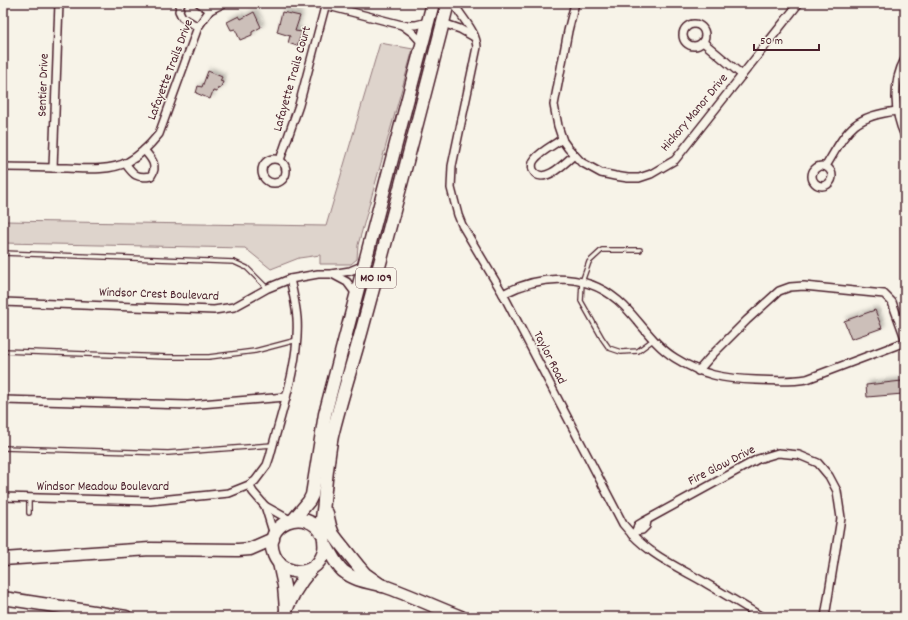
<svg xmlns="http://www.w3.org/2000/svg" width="908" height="620" font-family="Dekko,sans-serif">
  <defs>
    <filter id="shadow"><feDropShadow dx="3" dy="-3" stdDeviation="2" flood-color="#0004"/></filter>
  </defs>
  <rect width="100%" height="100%" fill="#f7f3e8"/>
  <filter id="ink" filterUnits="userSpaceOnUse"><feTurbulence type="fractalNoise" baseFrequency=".025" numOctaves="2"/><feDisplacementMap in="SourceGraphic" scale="8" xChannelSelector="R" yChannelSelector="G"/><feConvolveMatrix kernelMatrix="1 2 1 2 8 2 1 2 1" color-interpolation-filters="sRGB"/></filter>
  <g filter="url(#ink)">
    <polygon fill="#ded4cc" stroke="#947a7c" points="380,43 413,49 358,245 357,259 351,264 320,264 320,255 299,258 271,269 245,248 3,243 3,221 326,226"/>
    <g fill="#ccbfb9" stroke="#4a1f2b" filter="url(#shadow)">
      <polygon points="254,12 261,27 252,32 252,35 240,40 235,29 231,30 227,22 239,16 241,19"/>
      <polygon points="282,12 300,16 295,31 302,32 297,46 288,43 290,36 277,32"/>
      <polygon points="208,71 222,77 220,81 223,82 220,89 218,88 217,92 213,91 210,99 196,93 198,86 202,87"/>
      <polygon points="875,310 882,328 851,339 844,321"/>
      <polygon points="902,381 903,394 867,397 866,385"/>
    </g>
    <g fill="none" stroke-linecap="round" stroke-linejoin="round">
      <g stroke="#4a1f2b" stroke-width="6">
        <g id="service">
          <polyline points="640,250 602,250 589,262 582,282 581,301 602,338 609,348 621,352 638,351 653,340"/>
          <polyline points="3,253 234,262 247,268 267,288"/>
          <polyline points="3,351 168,357 209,357 255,351 297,340"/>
          <polyline points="3,448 168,453 273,445"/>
          <polyline points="29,513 29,498"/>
        </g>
      </g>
      <g stroke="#4a1f2b" stroke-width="10">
        <g id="minor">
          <polyline points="181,3 179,11 182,17 198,27"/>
          <polyline points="199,3 210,10"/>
          <polyline points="317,3 402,25 416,25 428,22"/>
          <path d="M454,3c7,15 22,27 23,44l-25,119 -1,22 7,27 4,10 41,69 120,230c24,30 49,40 81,58 20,12 39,23 58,35"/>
          <polyline points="575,3 568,31 554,105 558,126 563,141 568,148 581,162 601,173 615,176 628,178 639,178 651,174 675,160 799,3"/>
          <polyline points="443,23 460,29 474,37"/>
          <circle cx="694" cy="35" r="11"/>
          <polyline points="402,25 413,33 422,43"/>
          <polyline points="703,42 742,75"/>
          <path d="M905,59c-13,23 -11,54 0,77"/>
          <path d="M562,139c-8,6 -21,12 -27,20 -3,3 -3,8 -2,11 9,17 33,-8 41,-15"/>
          <circle cx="274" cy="171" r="12"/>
          <polyline points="280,160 299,105 326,3"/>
          <path d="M125,163c8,11 11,16 26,13 7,-10 1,-17 -7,-26"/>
          <path d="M826,166c21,-35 26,-50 71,-55"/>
          <circle cx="822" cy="176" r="10"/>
          <path d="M3,167c21,0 43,1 64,1 20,1 42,3 61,-6 13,-7 22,-17 31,-28l39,-107 12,-17 14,-7"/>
          <polyline points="53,168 59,3"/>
          <polyline points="332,274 347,282 356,294"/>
          <path d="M503,294c40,-21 87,-22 121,12 17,17 30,39 51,52 27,17 49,21 81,22 17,1 34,2 51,-1l98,-37"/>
          <polyline points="3,302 214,310 234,307 268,288 290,279 318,274 331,274 350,271 364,265"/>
          <polyline points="698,371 713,354 747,320 779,291 790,287 804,286 884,294 892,302 905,338"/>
          <polyline points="3,400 188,405 286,397"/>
          <polyline points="249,485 253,492 265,506 274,535"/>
          <path d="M3,497l147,4 79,-8 20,-8 6,-4 12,-16 3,-9c11,-43 30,-94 27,-138 -1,-13 -4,-26 -7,-39"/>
          <polyline points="265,506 290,520"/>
          <polyline points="636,531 642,530 646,526 647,521"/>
          <polyline points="632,535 636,531 638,525 643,522 758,459 778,453 799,455 818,463 829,476 837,491 841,518 825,617"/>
        </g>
      </g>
      <g stroke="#4a1f2b" stroke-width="15">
        <g id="primary">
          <polyline points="327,513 330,526 333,534 339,542 359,567 365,574 382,586"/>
          <polyline points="294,519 309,501 312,495 325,414 433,3"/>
          <path d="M323,535c-17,-31 -62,-11 -49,20 7,17 29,22 42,10 4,-4 7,-9 8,-15 2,-10 -3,-19 -2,-29 0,-7 2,-14 2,-21 2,-22 4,-43 8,-64 9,-38 22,-76 32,-114 29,-106 57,-213 84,-319"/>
          <polyline points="279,563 284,586 286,609"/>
          <path d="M284,617c5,-18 15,-34 27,-48"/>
        </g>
      </g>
      <g stroke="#4a1f2b" stroke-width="15">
        <g id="trunk">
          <path d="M325,544c6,9 10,20 18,27 12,10 27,11 41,15 26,9 51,21 77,31"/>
          <polyline points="3,559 150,549 238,550 250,549 273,539"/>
          <polyline points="3,598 126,617"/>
        </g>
      </g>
      <use href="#service" stroke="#f7f3e8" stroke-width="3.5"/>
      <use href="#minor" stroke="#f7f3e8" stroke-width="7"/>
      <use href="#primary" stroke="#f7f3e8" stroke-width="12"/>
      <use href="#trunk" stroke="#f7f3e8" stroke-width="12"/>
    </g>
  </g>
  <g text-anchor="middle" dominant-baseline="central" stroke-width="3" stroke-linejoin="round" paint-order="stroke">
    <rect fill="#f7f3e8" stroke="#7e5f64" stroke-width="1" x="356" y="268" width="40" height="20" rx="3"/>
    <g font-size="12" font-weight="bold" fill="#4a1f2b">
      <text x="376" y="278">MO 109</text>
    </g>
    <g font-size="13" fill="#4a1f2b" stroke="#f7f3e8">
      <text transform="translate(171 70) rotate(-69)">Lafayette Trails Drive</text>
      <text transform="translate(293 79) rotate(-74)">Lafayette Trails Court</text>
      <text transform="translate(44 85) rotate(-88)">Sentier Drive</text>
      <text transform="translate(695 113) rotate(-50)">Hickory Manor Drive</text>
      <text transform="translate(159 295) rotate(2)">Windsor Crest Boulevard</text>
      <text transform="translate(549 358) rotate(63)">Taylor Road</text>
      <text transform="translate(722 466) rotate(-27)">Fire Glow Drive</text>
      <text x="103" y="487">Windsor Meadow Boulevard</text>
    </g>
  </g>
  <rect width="908" height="620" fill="none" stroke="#f7f3e8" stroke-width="16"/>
  <rect x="8" y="8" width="892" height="604" fill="none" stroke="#4a1f2b" stroke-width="1.5" filter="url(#ink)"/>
  <path d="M754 44v6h65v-6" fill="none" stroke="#4a1f2b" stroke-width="2"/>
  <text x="760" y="44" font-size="12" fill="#4a1f2b" stroke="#f7f3e8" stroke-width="3" paint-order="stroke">50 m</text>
</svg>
